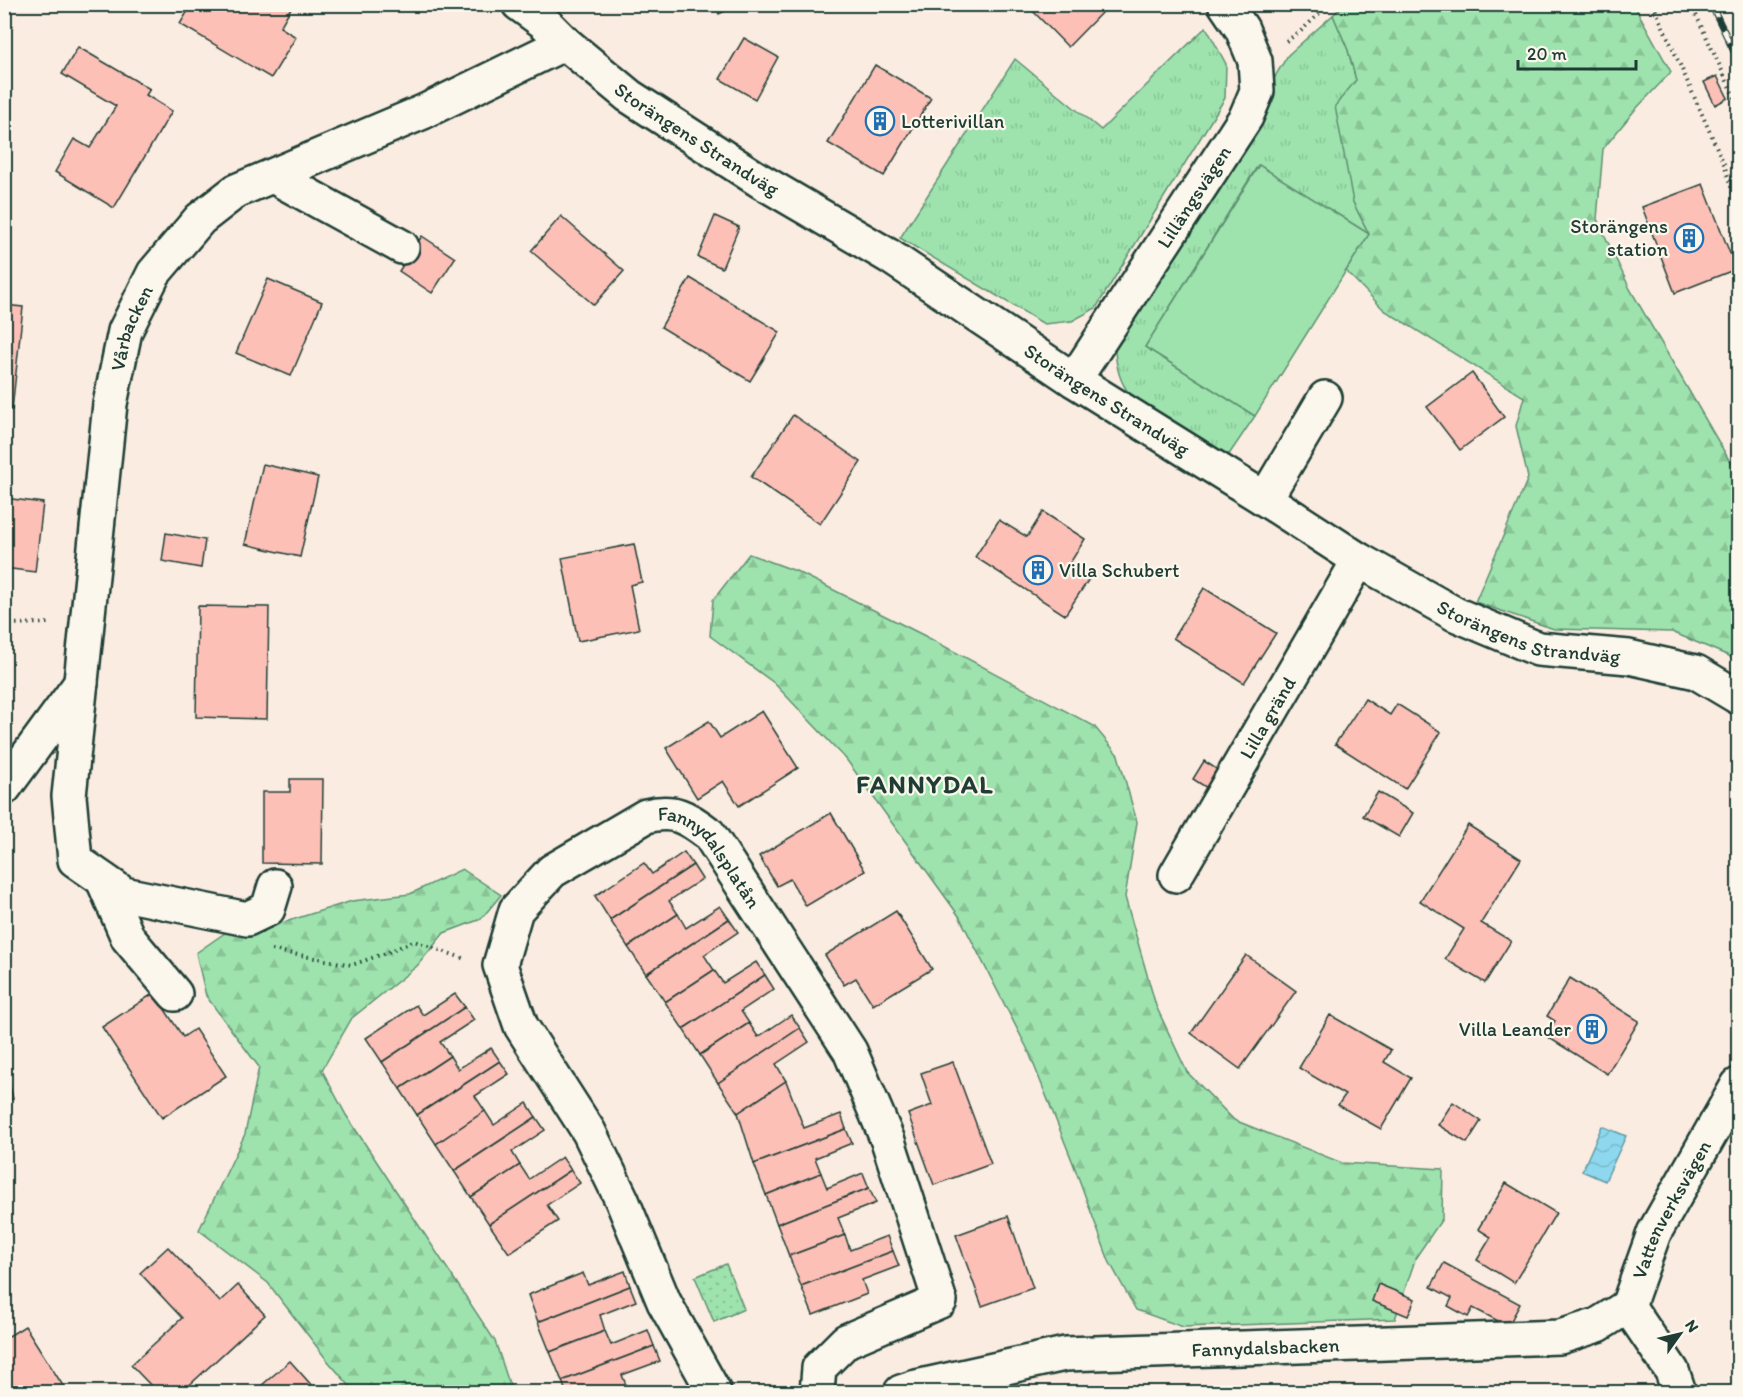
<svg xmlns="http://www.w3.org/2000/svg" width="1743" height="1397" font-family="Itim,sans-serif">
  <defs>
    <pattern id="grass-tufts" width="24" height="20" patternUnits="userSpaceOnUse" patternTransform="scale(1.5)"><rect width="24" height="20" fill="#9ee3ae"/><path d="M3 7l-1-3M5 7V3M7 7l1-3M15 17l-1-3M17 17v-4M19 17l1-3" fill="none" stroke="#88c496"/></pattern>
    <pattern id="forest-firs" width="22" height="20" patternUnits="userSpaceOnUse" patternTransform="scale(1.5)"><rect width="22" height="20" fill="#9ee3ae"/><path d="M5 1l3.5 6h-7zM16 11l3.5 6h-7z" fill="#88c496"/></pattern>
    <pattern id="park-dots" width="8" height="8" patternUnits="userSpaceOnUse" patternTransform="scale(1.5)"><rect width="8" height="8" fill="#9ee3ae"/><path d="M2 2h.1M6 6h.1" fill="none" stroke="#88c496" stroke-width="1.8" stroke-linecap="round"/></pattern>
    <pattern id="water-waves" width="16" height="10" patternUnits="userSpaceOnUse" patternTransform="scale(1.5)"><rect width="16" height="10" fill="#8dd8ee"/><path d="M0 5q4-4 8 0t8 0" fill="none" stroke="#79bacd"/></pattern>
  </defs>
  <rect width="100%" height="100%" fill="#fbece1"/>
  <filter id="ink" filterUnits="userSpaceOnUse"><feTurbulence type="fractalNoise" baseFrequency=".0167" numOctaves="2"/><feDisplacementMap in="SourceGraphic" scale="12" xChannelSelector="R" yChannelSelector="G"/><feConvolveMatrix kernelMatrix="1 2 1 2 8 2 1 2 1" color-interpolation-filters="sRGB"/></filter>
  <g filter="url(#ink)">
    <g fill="url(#grass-tufts)" stroke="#5e9071" stroke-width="1.5">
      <path d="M1333,15l15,35 8,30 -3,122 16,32 -111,-69 -113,182 110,69 -29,43c-23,-15 -86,-50 -100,-70 -9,-14 -10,-29 -12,-45l154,-251 9,-20 11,-18z"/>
      <polygon points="1206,27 1226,64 1225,98 1096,308 1072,321 1044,324 900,238 1015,59 1101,130"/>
    </g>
    <g fill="url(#forest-firs)" stroke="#5e9071" stroke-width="1.5">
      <polygon points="1345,4 1634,5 1671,72 1634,111 1603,149 1597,219 1630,289 1729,460 1738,469 1738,665 1729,656 1672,632 1554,629 1475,602 1528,478 1516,426 1524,397 1384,310 1346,271 1369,234 1353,202 1335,106 1356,80 1348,50 1333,15"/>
      <polygon points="749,554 796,571 925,636 1094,726 1118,755 1137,822 1125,897 1156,1006 1187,1072 1234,1120 1342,1163 1443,1169 1442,1219 1416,1257 1395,1319 1183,1327 1136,1310 1109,1261 1073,1163 1028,1050 959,916 846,759 774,683 710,636 713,600"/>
      <polygon points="462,869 501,895 481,919 444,933 417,966 352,1018 322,1070 346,1115 495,1341 512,1392 355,1392 327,1360 268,1283 199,1230 245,1134 259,1067 206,996 196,953 232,928 269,927 352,901 410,894"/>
    </g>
    <polygon fill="url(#park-dots)" stroke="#5e9071" stroke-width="1.5" points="726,1264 744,1309 714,1322 695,1277"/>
    <polygon fill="#9ee3ae" stroke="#5e9071" stroke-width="1.5" points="1259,165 1369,234 1255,416 1145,347"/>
    <polygon fill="url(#water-waves)" stroke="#619aa4" stroke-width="1.5" points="1602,1126 1626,1136 1605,1181 1582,1171"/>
    <g fill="#fcc0b7" stroke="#1f3d34" stroke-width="1.5">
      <polygon points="192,4 236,4 241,7 243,4 285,4 291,8 280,27 296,37 271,78 180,24"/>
      <polygon points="715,4 739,4 719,14"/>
      <polygon points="1026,4 1101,4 1105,9 1068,47"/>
      <polygon points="744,38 778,57 755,99 720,79"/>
      <polygon points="78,47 150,89 146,95 172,111 114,208 55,172 74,139 90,148 116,106 62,74"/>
      <polygon points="875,65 931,98 884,176 828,143"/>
      <polygon points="1717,76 1728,98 1715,105 1704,82"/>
      <polygon points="1703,184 1736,269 1675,293 1642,207"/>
      <polygon points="561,216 624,271 594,305 531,251"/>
      <polygon points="715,216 739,227 722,268 698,257"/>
      <polygon points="422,236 455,258 432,293 399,271"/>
      <polygon points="690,278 780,332 750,381 661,327"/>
      <polygon points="268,279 322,302 291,376 236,353"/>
      <polygon points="4,305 23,307 12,410 4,409"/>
      <polygon points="1472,373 1504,417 1460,450 1427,407"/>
      <polygon points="793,415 861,462 820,524 751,477"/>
      <polygon points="263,464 318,477 300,557 245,544"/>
      <polygon points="4,498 43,503 35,572 4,568"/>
      <polygon points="1043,512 1085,539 1070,563 1091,576 1065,615 975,557 999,520 1027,537"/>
      <polygon points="166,533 205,540 201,568 162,561"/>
      <polygon points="634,544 642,582 630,585 639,629 578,641 562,558"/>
      <polygon points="1204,588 1276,633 1244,683 1173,638"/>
      <polygon points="198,606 269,607 267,719 196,717"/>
      <polygon points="1365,699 1390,715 1397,704 1441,732 1405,789 1335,744"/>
      <polygon points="762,711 798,768 739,806 723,781 697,798 666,748 709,721 720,738"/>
      <polygon points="1204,761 1218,770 1207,788 1193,779"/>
      <polygon points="290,779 323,779 322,864 262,863 262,792 290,792"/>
      <polygon points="1378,792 1413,813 1399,837 1363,816"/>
      <polygon points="831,813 865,871 806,906 790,879 777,886 759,856"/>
      <polygon points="1468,825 1521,859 1481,923 1511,941 1485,983 1445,959 1464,929 1420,901"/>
      <polygon points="684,852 693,865 610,920 595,896 644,863 652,874"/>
      <polygon points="693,865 702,879 669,901 678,914 628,947 610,920"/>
      <polygon points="720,906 729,919 646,974 628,947 678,914 686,928"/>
      <polygon points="896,911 932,969 873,1005 856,978 844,985 825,955"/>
      <polygon points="729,919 738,932 704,955 714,970 665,1002 646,974"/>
      <polygon points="1246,955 1296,991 1240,1069 1191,1033"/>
      <polygon points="756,962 765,975 683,1029 665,1002 714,970 723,983"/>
      <polygon points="765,975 774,989 741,1011 749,1023 700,1055 683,1029"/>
      <polygon points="1570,978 1639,1021 1607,1074 1546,1036 1555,1021 1547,1016"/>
      <polygon points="154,993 183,1037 195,1029 226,1076 162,1118 102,1027"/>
      <polygon points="455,994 465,1007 382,1062 366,1038 416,1005 423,1015"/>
      <polygon points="465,1007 474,1020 440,1042 450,1056 400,1089 382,1062"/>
      <polygon points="791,1015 800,1028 718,1083 700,1055 749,1023 758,1037"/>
      <polygon points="1330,1015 1391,1050 1384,1062 1411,1078 1381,1129 1338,1105 1345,1095 1299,1068"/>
      <polygon points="800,1028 809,1042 776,1064 786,1081 738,1113 718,1083"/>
      <polygon points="491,1048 500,1061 417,1115 400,1089 450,1056 458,1069"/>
      <polygon points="500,1061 509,1074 475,1096 485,1111 436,1144 417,1115"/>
      <polygon points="953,1062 991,1164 934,1185 908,1114 932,1105 921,1073"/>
      <polygon points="9,1081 13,1099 4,1100 4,1082"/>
      <polygon points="786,1081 804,1128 841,1114 846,1129 754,1164 738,1113"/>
      <polygon points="1453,1102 1481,1121 1467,1143 1438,1125"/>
      <polygon points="527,1103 536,1117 454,1171 436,1144 485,1111 494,1125"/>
      <polygon points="536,1117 545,1130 512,1152 520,1165 471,1197 454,1171"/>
      <polygon points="846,1129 852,1143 815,1158 821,1173 766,1195 754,1164"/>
      <polygon points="562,1157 571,1170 489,1224 471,1197 520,1165 529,1179"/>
      <polygon points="571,1170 580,1183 547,1205 558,1221 509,1253 489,1224"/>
      <polygon points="821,1173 827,1188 863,1173 869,1188 777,1224 766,1195"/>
      <polygon points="1506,1183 1556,1213 1514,1283 1477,1260 1491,1237 1478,1229"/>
      <polygon points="869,1188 876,1203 838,1218 845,1235 789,1256 777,1224"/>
      <polygon points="1008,1216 1033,1288 982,1306 956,1235"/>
      <polygon points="845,1235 850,1250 887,1236 893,1251 801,1286 789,1256"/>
      <polygon points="168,1247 220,1302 238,1285 265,1315 182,1392 157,1392 131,1365 182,1318 140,1273"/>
      <polygon points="893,1251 899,1266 862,1280 867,1294 813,1315 801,1286"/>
      <polygon points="1444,1263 1520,1304 1508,1326 1473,1308 1468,1317 1448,1306 1452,1298 1431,1287"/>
      <polygon points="625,1271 630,1286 538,1322 528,1295 583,1273 588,1285"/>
      <polygon points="1378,1284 1415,1299 1408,1316 1372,1301"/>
      <polygon points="630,1286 636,1301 600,1315 605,1331 550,1352 538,1322"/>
      <polygon points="25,1326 67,1392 4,1392 4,1339"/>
      <polygon points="648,1330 654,1346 562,1381 550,1352 605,1331 611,1345"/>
      <polygon points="654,1346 660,1361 622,1375 629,1392 566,1392 562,1381"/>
      <polygon points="290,1361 314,1388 309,1392 254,1392"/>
    </g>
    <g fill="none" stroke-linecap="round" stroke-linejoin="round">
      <g stroke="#1f3d34" stroke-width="38">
        <g id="minor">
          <path id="s1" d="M519,4l26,19 20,20 64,53 130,84 130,76 185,124 191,119 94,61 96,54 83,35 91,8 67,15 42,25"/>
          <polyline points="273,176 402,247"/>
          <path id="s2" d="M1074,380l172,-263 11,-26 -2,-30 -13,-32 -17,-25"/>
          <polyline points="1265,499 1325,398"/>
          <polyline points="4,788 81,683"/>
          <path id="s3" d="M1176,875l183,-315"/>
          <polyline points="103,880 128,938 175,994"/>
          <path id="s4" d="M275,886l-7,23 -21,10 -123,-25 -49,-34 -6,-64 41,-392 15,-73 29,-58 46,-54 36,-28 187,-79 142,-69"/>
          <path id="s5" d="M1628,1306l26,-73 84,-148"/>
          <polyline points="1628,1306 1672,1371 1679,1392"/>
          <path id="s6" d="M714,1392l-50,-90 -42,-102 -33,-68 -68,-106 -21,-61 16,-55 36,-39 94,-55c28,-7 41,1 63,18l141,217 38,90 52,160 -94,40 -27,27 -2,24"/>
          <path id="s7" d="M901,1392l15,-5 149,-33 495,-17 38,-12 30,-19"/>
        </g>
      </g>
      <g stroke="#1f3d34" stroke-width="4" stroke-dasharray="1.5 4.5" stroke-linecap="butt">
        <polyline points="1653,4 1724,164 1738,209"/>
        <polyline points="1691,4 1738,105"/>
        <polyline points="1286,41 1300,32 1329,4"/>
        <polyline points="4,624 49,623"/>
        <polyline points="272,950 352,965 386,953 414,941 465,959"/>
      </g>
      <use href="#minor" stroke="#fbf7ec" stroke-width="33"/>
      <g stroke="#1f3d34" stroke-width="7">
        <polyline id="rail" points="1711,4 1738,60"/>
      </g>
      <use href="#rail" stroke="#fbf7ec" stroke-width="4.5" stroke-dasharray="14" stroke-linecap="butt"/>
    </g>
  </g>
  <defs>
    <g id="building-ring" transform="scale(1.5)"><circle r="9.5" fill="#fbf7ec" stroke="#1f6fb2" stroke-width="1.5"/><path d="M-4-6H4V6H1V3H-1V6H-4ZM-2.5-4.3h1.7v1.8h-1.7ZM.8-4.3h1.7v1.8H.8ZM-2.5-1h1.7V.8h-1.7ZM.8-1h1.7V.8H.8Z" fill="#1f6fb2"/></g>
  </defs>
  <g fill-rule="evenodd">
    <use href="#building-ring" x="880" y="121"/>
    <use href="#building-ring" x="1689" y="238"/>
    <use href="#building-ring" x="1038" y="570"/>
    <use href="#building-ring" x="1592" y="1029"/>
  </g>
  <g text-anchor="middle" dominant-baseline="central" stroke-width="4.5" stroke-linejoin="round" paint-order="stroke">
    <g font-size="20" fill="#1f3d34" stroke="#fbf7ec" text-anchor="start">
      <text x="901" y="121">Lotterivillan</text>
      <text x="1668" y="226" text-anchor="end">Storängens<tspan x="1668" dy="23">station</tspan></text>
      <text x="1059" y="570">Villa Schubert</text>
      <text x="1571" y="1029" text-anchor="end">Villa Leander</text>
    </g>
    <g font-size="20" fill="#1f3d34" stroke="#fbf7ec">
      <text stroke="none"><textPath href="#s1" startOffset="224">Storängens Strandväg</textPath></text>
      <text stroke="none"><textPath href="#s2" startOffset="219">Lillängsvägen</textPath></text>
      <text stroke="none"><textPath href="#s4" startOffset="770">Vårbacken</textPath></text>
      <text stroke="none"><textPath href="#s1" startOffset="710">Storängens Strandväg</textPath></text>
      <text stroke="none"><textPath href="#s1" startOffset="1196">Storängens Strandväg</textPath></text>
      <text stroke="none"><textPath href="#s3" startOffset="182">Lilla gränd</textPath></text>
      <text stroke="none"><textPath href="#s6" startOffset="782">Fannydalsplatån</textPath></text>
      <text stroke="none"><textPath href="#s5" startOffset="106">Vattenverksvägen</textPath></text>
      <text stroke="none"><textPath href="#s7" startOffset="369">Fannydalsbacken</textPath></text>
    </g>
    <g font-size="26" font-weight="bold" letter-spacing="1.5" fill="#1f3d34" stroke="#fbf7ec">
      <text x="925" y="784">FANNYDAL</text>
    </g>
  </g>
  <rect width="1743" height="1397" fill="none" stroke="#fbf7ec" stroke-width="24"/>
  <rect x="12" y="12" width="1719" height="1373" fill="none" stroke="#1f3d34" stroke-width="2" filter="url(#ink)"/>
  <g transform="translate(1680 1334) rotate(56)" stroke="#fbf7ec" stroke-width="4.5" paint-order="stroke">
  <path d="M0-4.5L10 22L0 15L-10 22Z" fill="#1f3d34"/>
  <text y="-9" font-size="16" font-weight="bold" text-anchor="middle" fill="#1f3d34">N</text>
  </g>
  <path d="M1518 60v9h118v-9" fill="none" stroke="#1f3d34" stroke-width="3"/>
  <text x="1527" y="60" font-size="18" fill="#1f3d34" stroke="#fbf7ec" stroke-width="4.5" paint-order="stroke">20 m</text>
</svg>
